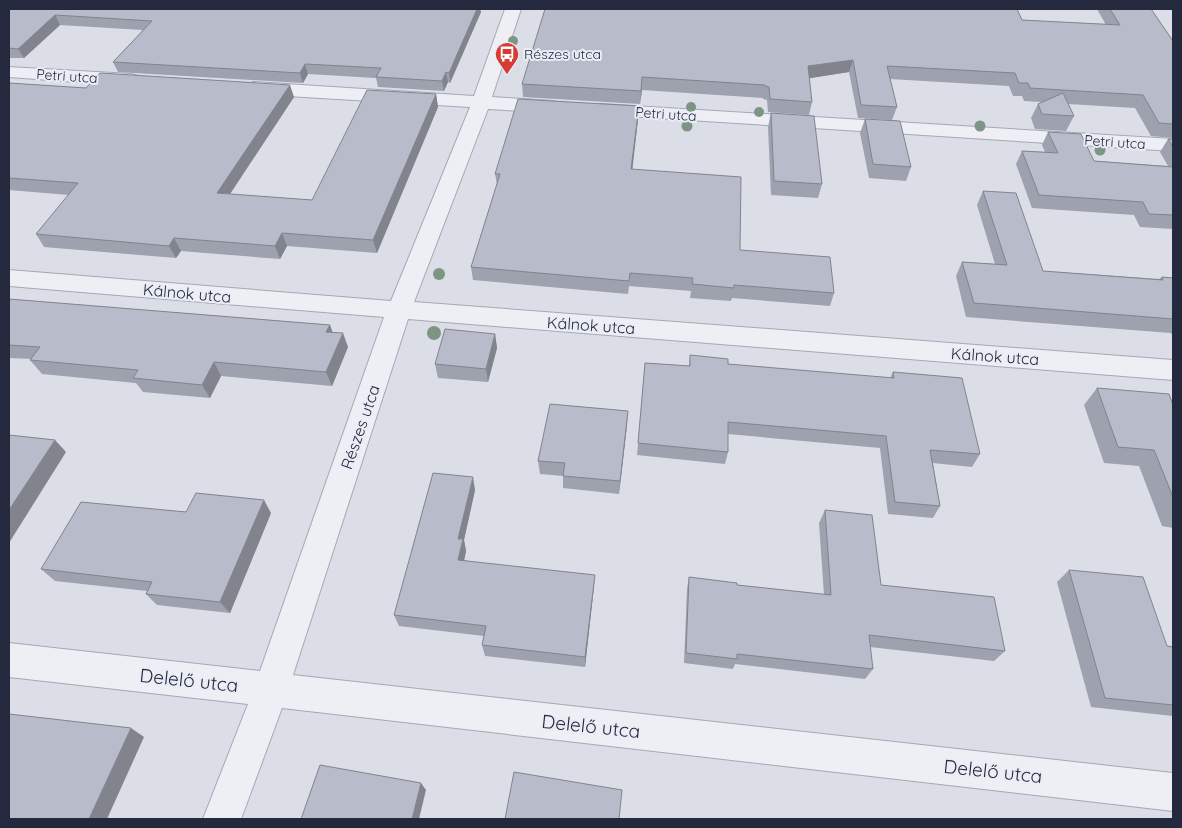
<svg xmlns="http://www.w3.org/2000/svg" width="1182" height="828" font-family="Quicksand,sans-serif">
  <rect width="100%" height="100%" fill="#dbdee7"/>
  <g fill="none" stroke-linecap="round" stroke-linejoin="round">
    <g stroke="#a4a8b4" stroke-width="2">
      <g id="street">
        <polygon points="505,9 521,9 492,97 553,101 560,103 563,107 560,111 553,113 488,109 414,302 1173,360 1173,380 408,319 293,675 1173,773 1173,811 282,708 241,819 203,819 248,704 9,677 9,643 260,671 384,317 9,286 9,270 391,301 470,107 254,94 247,92 245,88 247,84 254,82 474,96"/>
        <polygon points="9,67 131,74 138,76 140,80 138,84 131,86 9,77"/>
        <polygon points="601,104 1173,139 1173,151 594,114 591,110 594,106"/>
      </g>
    </g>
    <use href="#street" fill="#eeeff5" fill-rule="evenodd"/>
  </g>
  <g fill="#7e9583">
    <circle cx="513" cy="41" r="5"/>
    <circle cx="691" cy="107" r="5"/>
    <circle cx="759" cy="112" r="5"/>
    <circle cx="687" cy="126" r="5.5"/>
    <circle cx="980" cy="126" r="5.5"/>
    <circle cx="1100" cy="150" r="5.5"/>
    <circle cx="439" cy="274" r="6"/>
    <circle cx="434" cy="333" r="7"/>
  </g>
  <g fill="#9ea1ae">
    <polygon points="9,9 480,9 481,12 450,83 448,82 444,91 378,87 376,78 308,74 303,83 118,72 113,62 143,30 60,25 24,58 9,58"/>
    <polygon points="1097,9 1151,9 1173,41 1173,138 1151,136 1135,108 1068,104 1074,116 1066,131 1035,129 1031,118 1038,104 1042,102 1024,101 1022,96 1013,96 1009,86 890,79 897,107 892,120 858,118 849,72 809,78 812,102 809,115 768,112 767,100 763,99 763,98 642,90 640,104 523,97 522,84 1022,20 1106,25"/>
    <polygon points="9,83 86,88 294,97 230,194 312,200 436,94 438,107 377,253 287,246 280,259 181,251 176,258 44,247 36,234 69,195 9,190"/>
    <polygon points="639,106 638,119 632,169 740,250 834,293 830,306 732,298 731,301 690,298 691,291 629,286 628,294 473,280 471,267 497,184 495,174"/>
    <polygon points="771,113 822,184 818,198 771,195 768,127"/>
    <polygon points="865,119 911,167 906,181 869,178 860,133"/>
    <polygon points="1048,132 1094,161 1168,166 1160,152 1168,139 1173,139 1173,229 1140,227 1134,215 1032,208 1016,164 1022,151 1045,152 1042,145"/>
    <polygon points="983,191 1043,271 1159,279 1162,277 1173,278 1173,335 1172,335 1171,333 966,317 956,276 962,262 995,264 977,205"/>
    <polygon points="9,299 330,325 332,332 348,347 332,386 221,376 210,398 143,392 136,383 42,374 30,360 31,359 9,358"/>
    <polygon points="495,334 497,348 488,382 438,378 435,364"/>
    <polygon points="690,355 728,364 890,378 893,372 980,454 972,467 933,463 940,506 933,518 888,514 880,448 728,434 728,452 725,464 637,455 645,363 689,366"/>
    <polygon points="1097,388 1173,405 1173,528 1162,526 1139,466 1104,463 1084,405"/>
    <polygon points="627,425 619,494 563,488 563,476 540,474 538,461"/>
    <polygon points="475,490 464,540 466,551 464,560 594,586 585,667 485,656 482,645 484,636 399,626 394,615"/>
    <polygon points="825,510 881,585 1005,651 994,661 870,647 873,669 865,679 735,664 733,669 684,663 687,589 689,577 737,585 824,595 819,523"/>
    <polygon points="186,512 271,513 230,613 157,605 146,594 147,591 55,581 41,569"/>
    <polygon points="1069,570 1167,646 1173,647 1173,716 1091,707 1057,582"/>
  </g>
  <g fill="#81838d">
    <polygon points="477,9 480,9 481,12 450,83 449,73"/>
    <polygon points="55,15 60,25 24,58 18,49"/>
    <polygon points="853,60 849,72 805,79 808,66"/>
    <polygon points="305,64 308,74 303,83 300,73"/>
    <polygon points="446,72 448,82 444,91 442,81"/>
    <polygon points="642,77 642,90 640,104 641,91"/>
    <polygon points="290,85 294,97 222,206 217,193"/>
    <polygon points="436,94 438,107 377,253 373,240"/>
    <polygon points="639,106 638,119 631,182 631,169"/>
    <polygon points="282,233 287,246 280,259 275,246"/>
    <polygon points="174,238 181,251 176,258 169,246"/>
    <polygon points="330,325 335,339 326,332"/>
    <polygon points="343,333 348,347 332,386 326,372"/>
    <polygon points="495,334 497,348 488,382 486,369"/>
    <polygon points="214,362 221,376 210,398 202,385"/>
    <polygon points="628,411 627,425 619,494 620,481"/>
    <polygon points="55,440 66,452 9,543 9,510"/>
    <polygon points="473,477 475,490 464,540 466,551 462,571 458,560 458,539"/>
    <polygon points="264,500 271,513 230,613 220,602"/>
    <polygon points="595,575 594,586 585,667 585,657"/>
    <polygon points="131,728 144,737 107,819 89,819"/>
    <polygon points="421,783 426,790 419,819 412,819"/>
  </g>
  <g fill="#b8bbca" stroke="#81838d">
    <polygon points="9,9 477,9 449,73 446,72 442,81 376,77 381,68 305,64 300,73 113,62 152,21 55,15 18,49 9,48"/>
    <polygon points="545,9 1017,9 1022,20 1120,25 1110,9 1151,9 1173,41 1173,124 1159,123 1143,95 1030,88 1028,83 1019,83 1015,73 887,66 897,107 861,105 853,60 808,66 812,102 770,99 769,87 765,86 765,85 642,77 641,91 522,84"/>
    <polygon points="100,73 290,85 217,193 312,200 367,90 436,94 373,240 282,233 275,246 174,238 169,246 36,234 78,183 9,178 9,83 86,88"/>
    <polygon points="1063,93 1074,116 1042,114 1038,104"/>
    <polygon points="518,99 639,106 631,169 741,177 740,250 830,257 834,293 734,285 734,288 692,284 693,278 630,273 629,281 471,267 500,174 495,174"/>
    <polygon points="771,113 814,116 822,184 774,181"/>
    <polygon points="865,119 900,121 911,167 873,164"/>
    <polygon points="1048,132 1081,134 1094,161 1173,167 1173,215 1149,214 1143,202 1039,195 1022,151 1058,153"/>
    <polygon points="1168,139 1173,139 1173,147"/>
    <polygon points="983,191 1016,193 1043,271 1163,280 1162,277 1173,278 1173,319 974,303 962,262 1007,265"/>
    <polygon points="9,299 330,325 326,332 343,333 326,372 214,362 202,385 133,378 138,370 30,360 40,347 9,345"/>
    <polygon points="445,329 495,334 486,369 435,364"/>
    <polygon points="690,355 728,359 728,364 894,378 893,372 962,378 980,454 930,450 940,506 895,502 886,436 728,422 728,452 638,443 645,363 690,366"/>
    <polygon points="1097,388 1169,394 1173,405 1173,497 1154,450 1118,447"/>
    <polygon points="550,404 628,411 620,481 563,476 565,463 538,461"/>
    <polygon points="9,435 55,440 9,510"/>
    <polygon points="433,473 473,477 458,539 463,539 458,560 595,575 585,657 482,645 486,626 394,615"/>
    <polygon points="196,493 264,500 220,602 146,594 152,582 41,569 81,502 186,512"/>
    <polygon points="825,510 872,515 881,585 994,597 1005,651 869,635 873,669 737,654 737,659 686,653 689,577 737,583 737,585 831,595"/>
    <polygon points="1069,570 1143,577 1167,646 1173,647 1173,705 1105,698"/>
    <polygon points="9,714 131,728 89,819 9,819"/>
    <polygon points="320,765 421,783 412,819 301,819"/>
    <polygon points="514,772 622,790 619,819 505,819"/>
  </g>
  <defs>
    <g id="bus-pin" transform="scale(1.25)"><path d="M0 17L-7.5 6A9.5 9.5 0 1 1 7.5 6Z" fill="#d73b35" stroke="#eaedf5"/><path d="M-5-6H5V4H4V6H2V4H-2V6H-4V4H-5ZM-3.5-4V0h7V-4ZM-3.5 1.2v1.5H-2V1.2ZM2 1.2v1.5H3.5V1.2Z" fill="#fff"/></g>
  </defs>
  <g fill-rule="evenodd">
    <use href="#bus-pin" x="507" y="54"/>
  </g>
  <g text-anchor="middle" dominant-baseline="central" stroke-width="4" stroke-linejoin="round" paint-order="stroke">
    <g font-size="14" fill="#24293e" stroke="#eaedf5" text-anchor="start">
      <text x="524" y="54">Részes utca</text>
    </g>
    <g font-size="14" fill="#24293e" stroke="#eaedf5">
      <text transform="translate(67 76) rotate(4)">Petri utca</text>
      <text transform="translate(666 114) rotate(4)">Petri utca</text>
      <text transform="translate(1115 142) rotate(4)">Petri utca</text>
    </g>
    <g font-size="16" fill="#24293e" stroke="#eaedf5">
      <text transform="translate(187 293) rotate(5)">Kálnok utca</text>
      <text transform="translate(591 325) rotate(4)">Kálnok utca</text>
      <text transform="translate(995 356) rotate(4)">Kálnok utca</text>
      <text transform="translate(360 427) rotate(-71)">Részes utca</text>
    </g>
    <g font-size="19" fill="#24293e" stroke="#eaedf5">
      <text transform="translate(189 680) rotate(6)">Delelő utca</text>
      <text transform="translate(591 726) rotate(6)">Delelő utca</text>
      <text transform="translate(993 771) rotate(6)">Delelő utca</text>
    </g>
  </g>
  <rect width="1182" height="828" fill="none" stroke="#24293e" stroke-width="20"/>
</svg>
